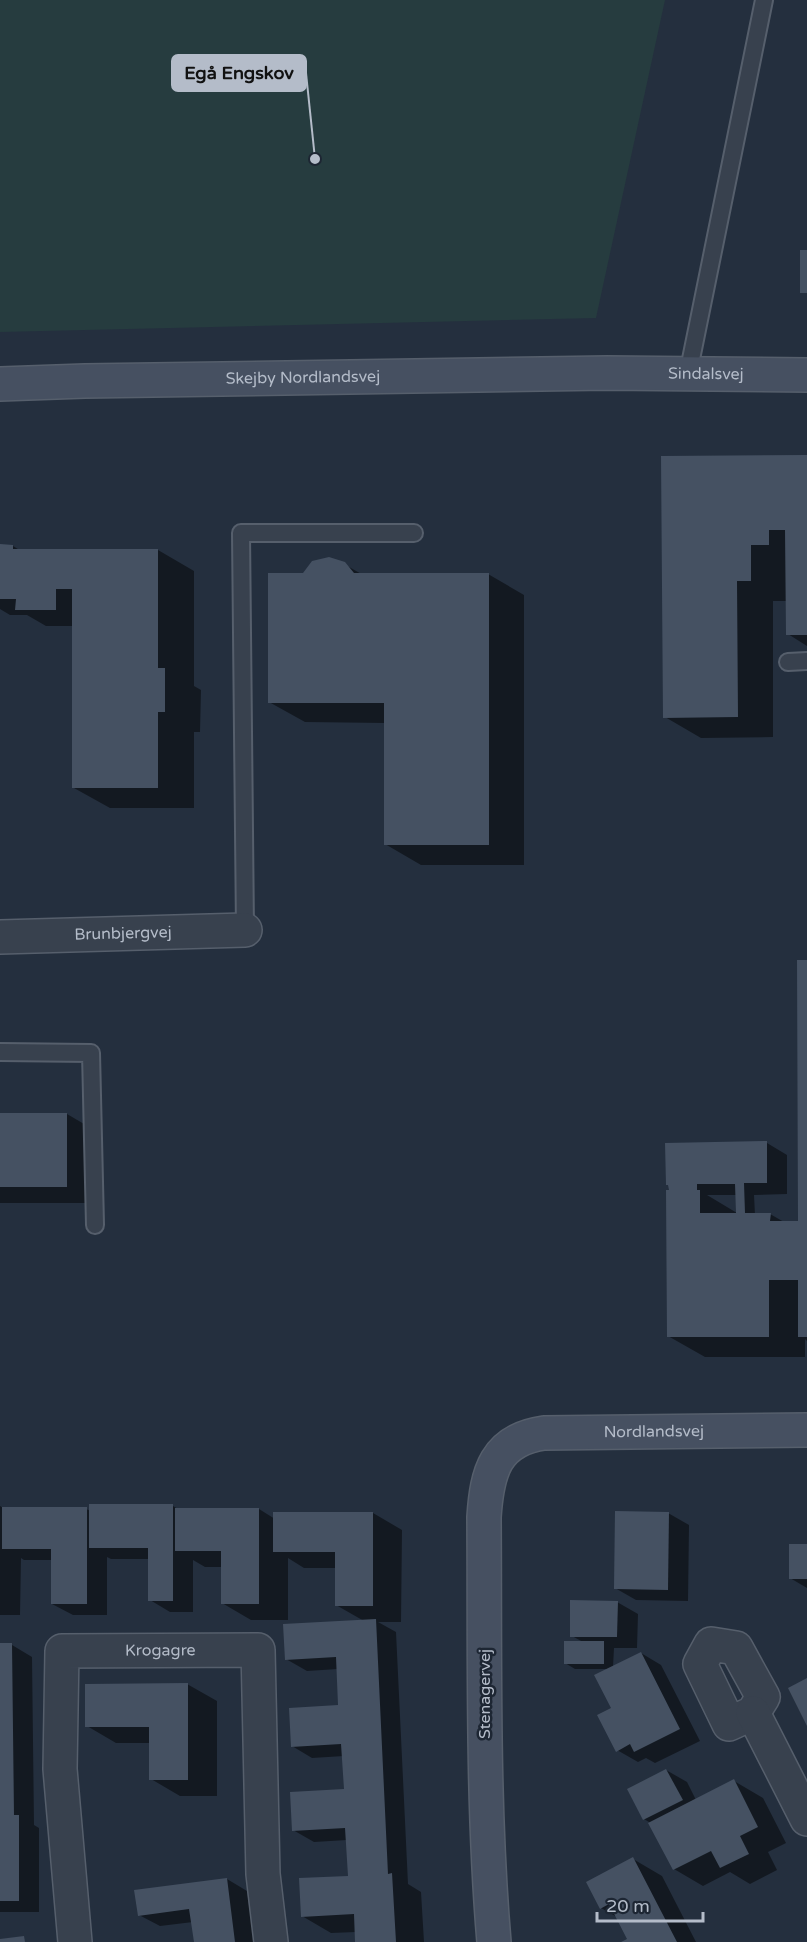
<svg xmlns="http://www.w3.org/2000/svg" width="807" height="1942" font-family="'Varela Round',sans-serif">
  <rect width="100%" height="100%" fill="#242f3e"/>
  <polygon fill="#263c3f" points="0,0 665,0 596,318 0,332"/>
  <g fill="#0007" fill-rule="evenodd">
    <polygon points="807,457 807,646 788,634 787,601 773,601 773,737 701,738 665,717 663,458"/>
    <polygon points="0,546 13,546 21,551 158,550 194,571 194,686 201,690 200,732 194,732 194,808 110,808 74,788 74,626 46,626 27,615 10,615 0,609"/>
    <polygon points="344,564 363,575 488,574 524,595 524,865 421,865 385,844 385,723 305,722 269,702"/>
    <path d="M807,961v380l-2,-2v18h-100l-37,-21v-144l99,-49 20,12v39l-33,1 1,20 15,-1 14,8h16zM707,1195h29l1,18z"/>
    <polygon points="0,1114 67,1114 96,1131 96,1203 0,1203"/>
    <polygon points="0,1506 5,1509 86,1509 91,1511 173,1506 178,1509 259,1509 275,1519 373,1513 402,1530 401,1622 378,1622 396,1632 408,1884 421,1892 424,1942 357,1942 356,1932 331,1933 302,1916 353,1877 347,1840 314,1842 293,1830 345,1791 344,1756 312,1758 292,1746 340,1707 338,1669 307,1671 286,1659 364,1621 336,1605 337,1568 304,1568 288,1558 288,1620 251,1620 222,1603 222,1567 205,1567 193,1560 193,1612 170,1612 150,1600 150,1559 111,1559 107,1557 107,1615 73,1615 52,1604 53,1560 24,1560 21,1558 20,1615 0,1615"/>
    <polygon points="668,1513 689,1525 688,1601 636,1600 615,1588"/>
    <polygon points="807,1545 807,1588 790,1578"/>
    <polygon points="617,1602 638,1614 637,1648 614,1648 613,1667 641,1653 661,1665 700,1741 655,1763 646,1758 638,1762 617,1750 609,1669 575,1669 565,1663 583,1642 572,1636"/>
    <polygon points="0,1645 12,1645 32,1657 34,1825 39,1828 39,1912 0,1912"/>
    <polygon points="187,1684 217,1701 217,1796 180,1796 151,1779 151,1743 116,1743 87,1726"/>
    <polygon points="666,1770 687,1782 696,1800 734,1781 763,1798 786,1843 768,1852 777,1870 750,1884 730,1872 703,1886 674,1869 649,1822 644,1819"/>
    <polygon points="633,1859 662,1876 696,1942 624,1942 629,1940 617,1917 601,1908"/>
    <polygon points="227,1879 247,1891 254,1942 195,1942 193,1922 160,1926 139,1915"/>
  </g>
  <g fill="#455162" fill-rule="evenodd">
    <rect x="800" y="250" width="7" height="43"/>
    <polygon points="807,455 807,635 786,635 785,530 769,530 769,545 751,545 751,581 737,581 738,717 663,718 661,456"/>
    <polygon points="0,544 13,545 13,549 158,549 158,668 165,668 165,712 158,712 158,788 72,788 72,589 56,589 56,610 15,610 16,599 0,599"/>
    <polygon points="329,557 345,562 354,573 489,573 489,845 384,845 384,703 268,703 268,573 303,573 312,561"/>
    <path d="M797,960h10v377h-9v-57h-29v57h-102l-1,-147h3l-1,-5h-2l-1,-42 102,-2v42h-23l1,30h26l-1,8h28zM697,1184h38l1,29h-36v-23h-3z"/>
    <rect x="0" y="1113" width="67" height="74"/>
    <polygon points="89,1504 173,1504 173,1601 148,1601 148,1548 89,1548"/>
    <polygon points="2,1507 87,1507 87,1604 51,1604 51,1549 2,1549"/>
    <polygon points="175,1508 259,1508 259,1604 221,1604 221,1551 175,1551"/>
    <polygon points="615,1511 669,1512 668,1590 614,1589"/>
    <polygon points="273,1512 373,1512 373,1606 335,1606 335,1552 273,1552"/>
    <rect x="789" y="1544" width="18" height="35"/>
    <polygon points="570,1600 618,1601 617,1637 570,1637"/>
    <polygon points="376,1619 388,1874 392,1873 396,1942 355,1942 354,1914 301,1917 299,1878 348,1876 345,1828 292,1831 290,1792 344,1789 341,1744 291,1747 289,1708 338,1705 336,1657 285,1660 283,1624"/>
    <rect x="564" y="1641" width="40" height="23"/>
    <polygon points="0,1643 12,1643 14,1815 19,1815 19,1901 0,1901"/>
    <polygon points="641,1652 680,1729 634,1752 630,1744 616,1752 597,1715 611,1708 594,1675"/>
    <polygon points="807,1678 807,1726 788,1688"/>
    <polygon points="188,1683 188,1780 149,1780 149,1727 85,1727 85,1684"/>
    <polygon points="666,1769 683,1800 643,1820 627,1789"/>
    <polygon points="734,1779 758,1827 740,1836 749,1854 720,1868 711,1851 673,1870 648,1823"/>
    <polygon points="633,1857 677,1942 621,1942 627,1939 609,1904 600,1909 586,1882"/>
    <polygon points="227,1878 235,1942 194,1942 189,1909 138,1916 134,1890"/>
    <polygon points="24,1936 25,1942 0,1942 0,1939"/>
  </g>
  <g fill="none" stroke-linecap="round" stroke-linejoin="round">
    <g stroke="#565f6c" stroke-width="20">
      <g id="lane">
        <polyline points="688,374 764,0"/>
        <polyline points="788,662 807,661"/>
        <polyline points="245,930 241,533 414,533"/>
        <polyline points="0,1052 91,1053 95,1225"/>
      </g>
    </g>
    <g stroke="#565f6c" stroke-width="36">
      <g id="street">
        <path id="s1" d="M0,937l245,-7"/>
        <polygon points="711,1644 736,1648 763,1697 753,1713 729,1724 700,1664"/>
        <polyline points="753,1713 807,1819"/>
        <path id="s2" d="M75,1942l-15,-173 2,-118 196,-1 5,224 8,68"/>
      </g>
    </g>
    <g stroke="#565f6c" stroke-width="36">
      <g id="secondary">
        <path id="s3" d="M0,384l85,-3 522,-8 200,2"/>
        <path id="s4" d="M494,1942c-12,-141 -9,-284 -10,-425 3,-45 11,-77 60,-84l263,-3"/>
      </g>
    </g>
    <use href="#lane" stroke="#38414e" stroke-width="16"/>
    <use href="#street" stroke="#38414e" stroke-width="33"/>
    <use href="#secondary" stroke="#465061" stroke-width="33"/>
  </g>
  <g text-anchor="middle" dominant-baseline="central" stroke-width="5" stroke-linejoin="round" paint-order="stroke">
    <g font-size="16" fill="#b4bcc9" stroke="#1d2633">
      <text stroke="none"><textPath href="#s3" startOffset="706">Sindalsvej</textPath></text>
      <text stroke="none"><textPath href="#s3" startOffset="303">Skejby Nordlandsvej</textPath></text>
      <text stroke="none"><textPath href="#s1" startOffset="123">Brunbjergvej</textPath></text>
      <text stroke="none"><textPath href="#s4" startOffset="650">Nordlandsvej</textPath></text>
      <text stroke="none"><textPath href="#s2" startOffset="390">Krogagre</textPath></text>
      <text transform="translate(485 1694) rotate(-90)">Stenagervej</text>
    </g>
  </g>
  <path fill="none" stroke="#b4bcc9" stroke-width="2" d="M315 159L306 73"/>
  <circle fill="#b4bcc9" stroke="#1d2633" stroke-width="2" cx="315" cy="159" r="6"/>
  <rect fill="#b4bcc9" stroke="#b4bcc9" stroke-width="2" x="172" y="55" width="134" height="36" rx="6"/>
  <g font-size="18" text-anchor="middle" font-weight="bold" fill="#111">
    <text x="239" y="79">Egå Engskov</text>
  </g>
  <path d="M597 1912v9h106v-9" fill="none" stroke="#b4bcc9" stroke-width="3"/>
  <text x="606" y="1912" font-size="18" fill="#b4bcc9" stroke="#1d2633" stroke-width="4.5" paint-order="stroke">20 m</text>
</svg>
